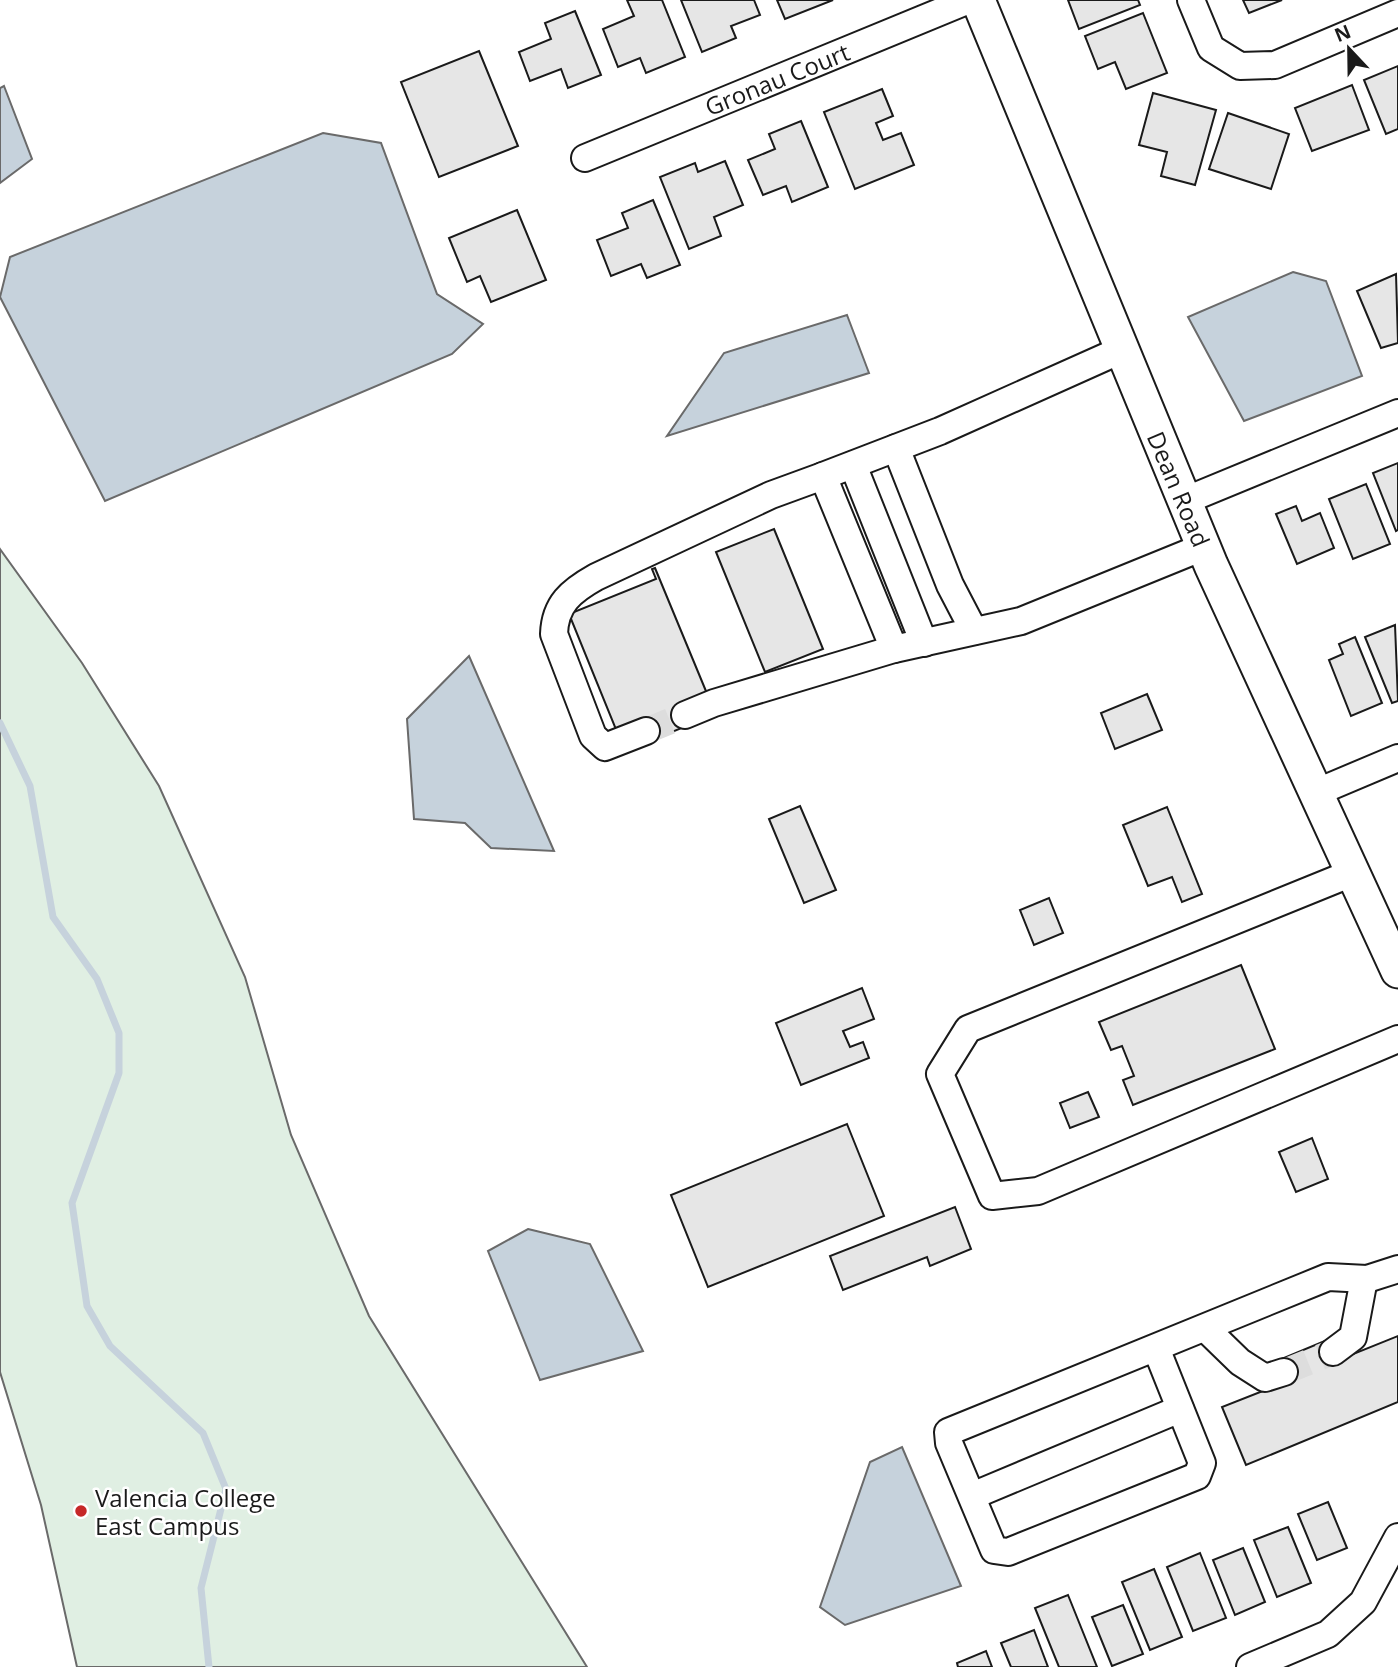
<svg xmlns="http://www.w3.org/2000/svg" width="1398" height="1667" font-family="'Open Sans',sans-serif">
  <rect width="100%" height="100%" fill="#fff"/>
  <polygon fill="#e0efe3" stroke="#6a6a6a" stroke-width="2" points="0,549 82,663 159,786 245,977 291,1135 369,1316 587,1667 77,1667 41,1505 0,1372"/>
  <g fill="#c6d2dc" stroke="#6a6a6a" stroke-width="2">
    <polygon points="4,86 32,159 0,183 0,88"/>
    <polygon points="323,133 381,143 437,294 483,324 452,354 105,501 0,297 10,257"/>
    <polygon points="1293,272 1326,281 1362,376 1244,421 1188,317"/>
    <polygon points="847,315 869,373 667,436 724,353"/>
    <polygon points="469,656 554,851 491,848 465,823 414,819 407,719"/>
    <polygon points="528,1229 590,1244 643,1351 540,1380 488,1251"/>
    <polygon points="902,1447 961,1586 845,1625 820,1607 870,1462"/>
  </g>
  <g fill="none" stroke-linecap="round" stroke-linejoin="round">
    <polyline stroke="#c6d2dc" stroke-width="7" points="0,723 30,786 53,917 97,979 119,1033 119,1073 72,1203 87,1306 110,1346 203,1433 226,1489 201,1588 209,1667"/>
  </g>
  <g fill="#e6e6e6" stroke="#1a1a1a" stroke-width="2">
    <polygon points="627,0 662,0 685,57 646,73 640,58 618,67 603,29 634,16"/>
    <polygon points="681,0 754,0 760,15 731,26 736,38 702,52"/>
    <polygon points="777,0 833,0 785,19"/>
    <polygon points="1068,0 1138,0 1140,5 1079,29"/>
    <polygon points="1243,0 1282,0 1249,13"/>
    <polygon points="575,11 601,75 568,88 561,69 530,81 519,52 551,39 545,23"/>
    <polygon points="1143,13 1167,73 1126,89 1115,62 1098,69 1085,36"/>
    <polygon points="479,51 518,146 439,177 401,82"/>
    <polygon points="1398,66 1398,129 1386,134 1364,80"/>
    <polygon points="1352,85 1369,130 1312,151 1295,108"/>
    <polygon points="882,89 893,116 876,123 883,140 901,133 914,165 855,189 824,112"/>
    <polygon points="1153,93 1216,110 1195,185 1161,176 1167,152 1139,145"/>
    <polygon points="1228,113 1289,134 1271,189 1209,169"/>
    <polygon points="801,121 828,187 792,202 786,186 763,195 748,160 775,149 769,134"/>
    <polygon points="725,161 743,205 714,217 721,236 689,249 660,177 695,163 698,172"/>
    <polygon points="653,200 680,265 647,278 641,264 611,276 597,240 628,228 622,213"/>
    <polygon points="517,210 546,280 491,302 480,276 467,282 449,238"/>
    <polygon points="1396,274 1398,343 1381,348 1357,291"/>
    <polygon points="1398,463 1398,530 1396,531 1373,473"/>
    <polygon points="1366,484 1390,544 1353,559 1329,499"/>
    <polygon points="1296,506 1302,521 1320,513 1334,548 1297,564 1276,514"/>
    <polygon points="774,529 823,649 765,672 716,552"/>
    <polygon points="655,568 708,696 689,725 650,741 617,732 569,614 656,579 652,569"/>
    <polygon points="1395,625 1398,701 1392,703 1365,637"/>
    <polygon points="1355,637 1382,703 1351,716 1329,660 1343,654 1339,644"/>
    <polygon points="1147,694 1162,730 1115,749 1101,713"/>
    <polygon points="800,806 836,890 804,903 769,819"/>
    <polygon points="1167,807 1202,894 1182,902 1172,877 1148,886 1123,825"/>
    <polygon points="1049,898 1063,933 1034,945 1020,910"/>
    <polygon points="1241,965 1275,1049 1133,1105 1123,1080 1134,1076 1122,1046 1111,1050 1099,1022"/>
    <polygon points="862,988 874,1019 843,1031 850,1047 863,1042 869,1058 801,1085 776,1023"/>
    <polygon points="1088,1092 1099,1117 1070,1128 1060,1103"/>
    <polygon points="847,1124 884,1216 708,1287 671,1195"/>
    <polygon points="1312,1138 1328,1179 1296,1192 1279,1152"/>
    <polygon points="955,1207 971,1249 930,1266 927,1257 843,1290 830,1256"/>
    <polygon points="1398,1336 1398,1402 1246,1465 1222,1407 1288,1381 1279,1360 1327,1340 1336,1361"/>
    <polygon points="1328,1502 1347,1548 1317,1560 1298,1514"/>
    <polygon points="1288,1527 1311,1583 1277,1597 1254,1540"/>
    <polygon points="1243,1548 1265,1602 1235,1615 1213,1560"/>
    <polygon points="1200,1553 1226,1618 1193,1631 1167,1567"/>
    <polygon points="1154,1569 1182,1637 1150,1650 1122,1582"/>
    <polygon points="1068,1595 1097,1667 1059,1667 1035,1608"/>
    <polygon points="1123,1605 1143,1654 1112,1666 1092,1617"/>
    <polygon points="1034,1630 1048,1667 1011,1667 1001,1643"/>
    <polygon points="986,1651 992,1667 958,1667 957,1663"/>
  </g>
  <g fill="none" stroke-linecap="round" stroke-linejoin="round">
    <g stroke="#ddd" stroke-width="26" stroke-dasharray="26 13" stroke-linecap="butt">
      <polyline points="646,731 685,715"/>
      <polyline points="1284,1372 1333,1352"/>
    </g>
    <g stroke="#1a1a1a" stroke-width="30">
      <g id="minor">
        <polyline points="1191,0 1211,48 1240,66 1275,65 1398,13"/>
        <polyline points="585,158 969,0"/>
        <polyline points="1121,350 940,431 823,476 894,649 1021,621 1203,547"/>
        <polyline points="896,448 950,585 974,631"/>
        <polyline points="853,465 924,643"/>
        <polyline points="1184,501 1398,413"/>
        <polyline points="685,715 714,703 894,649"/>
        <path d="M646,731l-41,16 -12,-11 -39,-102c1,-30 17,-43 42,-57l175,-82 52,-19"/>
        <polyline points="1315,793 1398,758"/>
        <polyline points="1352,873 968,1029 940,1074 992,1196 1038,1191 1398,1039"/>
        <polyline points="1205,1328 1240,1362 1265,1378 1284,1372"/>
        <polyline points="1156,1348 1202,1463 1197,1476 1008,1552 994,1550 949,1443 948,1432 1328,1277 1367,1279 1398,1269"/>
        <polyline points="1333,1352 1353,1337 1364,1279"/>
        <polyline points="972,1496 1180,1409"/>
        <polyline points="1250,1667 1328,1634 1363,1602 1398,1537"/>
      </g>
    </g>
    <g stroke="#1a1a1a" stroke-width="37">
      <polyline id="major" points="978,0 1211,565 1398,971"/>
    </g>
    <use href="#minor" stroke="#fff" stroke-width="26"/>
    <use href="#major" stroke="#fff" stroke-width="33"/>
  </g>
  <circle fill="#c62828" stroke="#fff" stroke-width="2.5" cx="81" cy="1511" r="7"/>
  <g text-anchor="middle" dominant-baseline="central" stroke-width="5" stroke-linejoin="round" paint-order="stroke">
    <g font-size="24" fill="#1a1a1a" stroke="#fff">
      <text transform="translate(777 79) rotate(-22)">Gronau Court</text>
      <text transform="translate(1179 489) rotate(67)">Dean Road</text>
    </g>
    <g font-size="24" fill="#1a1a1a" stroke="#fff" text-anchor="start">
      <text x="95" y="1497">Valencia College<tspan x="95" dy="28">East Campus</tspan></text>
    </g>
  </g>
  <g transform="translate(1349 49) rotate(338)" stroke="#ffffff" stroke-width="5" paint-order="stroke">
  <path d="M0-5L12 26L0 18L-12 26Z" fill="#1a1a1a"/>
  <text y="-10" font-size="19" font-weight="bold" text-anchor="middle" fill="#1a1a1a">N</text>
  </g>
</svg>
